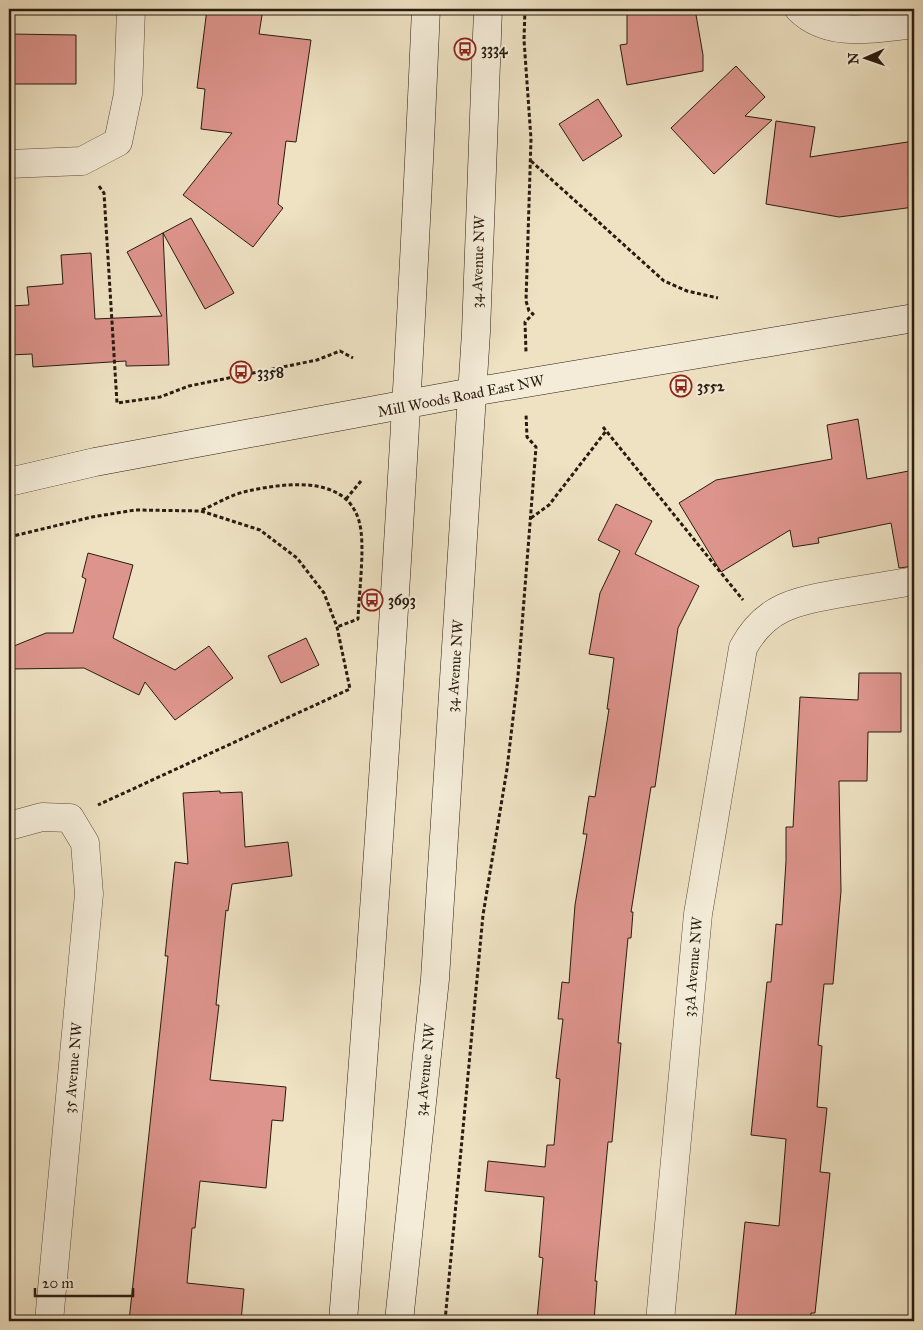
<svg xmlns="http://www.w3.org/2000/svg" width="923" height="1330" font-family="'IM FELL Great Primer',serif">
  <rect width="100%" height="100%" fill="#eee2c3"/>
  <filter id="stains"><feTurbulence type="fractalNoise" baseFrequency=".004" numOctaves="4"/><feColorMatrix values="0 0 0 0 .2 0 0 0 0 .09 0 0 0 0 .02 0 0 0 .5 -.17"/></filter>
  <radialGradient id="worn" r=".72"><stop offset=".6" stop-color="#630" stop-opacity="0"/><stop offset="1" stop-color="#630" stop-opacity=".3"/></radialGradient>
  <g fill="#dd948c" stroke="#291b10">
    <polygon points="207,9 263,9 259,34 311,40 296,142 286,141 278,204 283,208 253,247 183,195 232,133 201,129 205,89 197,88"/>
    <polygon points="627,9 695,9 703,55 703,71 627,85 620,45 627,44"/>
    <polygon points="9,34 76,35 76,84 9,84"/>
    <polygon points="736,66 765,97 745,116 772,120 714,174 671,128"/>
    <polygon points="598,99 622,136 583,161 559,124"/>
    <polygon points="776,121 815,127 810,157 914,141 914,207 839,217 766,204"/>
    <polygon points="191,218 234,293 205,309 163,233 169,365 126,366 126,361 33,367 32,354 9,355 9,306 29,305 27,287 63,284 61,255 91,253 95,319 162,316 127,252"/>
    <polygon points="858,419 867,479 914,470 914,566 899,568 891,523 818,538 819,543 793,547 790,530 721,572 679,503 716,480 832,459 827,425"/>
    <polygon points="616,504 652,521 635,554 699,586 678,628 655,787 651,787 631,912 633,912 631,938 628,938 618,1043 621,1043 612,1142 608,1142 595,1281 597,1281 594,1321 569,1321 537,1319 543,1258 539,1257 544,1197 485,1191 488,1161 545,1167 547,1145 554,1145 560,1079 556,1078 563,1019 558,1019 562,982 569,983 575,905 587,834 583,834 589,796 595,797 609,709 607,709 614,658 589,654 600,593 620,551 598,540"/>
    <polygon points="88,553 133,565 113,638 175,670 209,646 233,678 175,720 145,682 139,695 84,668 9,669 9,648 46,633 73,633 86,579 82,577"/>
    <polygon points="306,638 319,665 281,683 268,656"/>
    <polygon points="859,673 901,673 901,732 868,732 867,781 839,781 841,891 833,984 824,984 818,1045 822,1046 817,1107 827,1108 820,1172 830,1173 815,1313 811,1313 810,1321 735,1321 745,1222 779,1226 786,1139 751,1135 767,982 771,982 776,924 782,925 786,861 786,827 793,827 800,697 858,700"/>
    <polygon points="220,791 220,793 242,792 245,847 288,842 292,876 232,884 228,911 226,910 216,1005 219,1005 210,1080 286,1087 283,1121 272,1120 266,1188 200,1181 195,1228 192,1228 187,1283 244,1289 241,1321 129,1321 168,956 165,956 175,862 188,864 183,793"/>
  </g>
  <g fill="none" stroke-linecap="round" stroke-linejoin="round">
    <g stroke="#5a4d3d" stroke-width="29">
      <g id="street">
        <path d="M799,9c30,30 78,19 115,15"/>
        <polyline points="9,164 82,161 118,142 128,94 131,9"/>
        <polyline points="9,826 42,817 70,818 85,843 89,894 49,1321"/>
        <path d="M660,1321l38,-407 45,-266c23,-43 55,-47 99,-55 24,-4 48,-8 72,-12"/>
      </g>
    </g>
    <g stroke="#291b10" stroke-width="29">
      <g id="secondary">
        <polyline points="9,482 95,462 472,392 914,318"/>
        <path d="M343,1321c35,-437 64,-874 83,-1312"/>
        <polyline points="399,1321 435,979 476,332 488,9"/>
      </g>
    </g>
    <g stroke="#291b10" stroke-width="3" stroke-dasharray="4 2.5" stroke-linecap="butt">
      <polyline points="525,9 524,40 531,139 526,301 529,311 533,314 525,322 526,352"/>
      <polyline points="531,161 664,281 687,291 718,298"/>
      <polyline points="99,186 104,193 117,403 160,397 189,386 317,360 340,351 353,358"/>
      <polyline points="603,427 743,600"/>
      <polyline points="346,499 361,481"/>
      <path d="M202,510c14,-6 30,-16 46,-19 41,-9 106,-17 113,40 3,24 -2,63 -3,88l-21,8"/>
      <polyline points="531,518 549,505 606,431"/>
      <polyline points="9,537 92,517 135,510 201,511 260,530 297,558 324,593 337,627 350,689 98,805"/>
      <polyline points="445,1321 483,915 507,769 518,676 536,447 527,437 526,414"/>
    </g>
    <use href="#street" stroke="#f4ecd8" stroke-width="28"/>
    <use href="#secondary" stroke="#f4ecd8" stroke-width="28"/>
  </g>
  <defs>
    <g id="bus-ring" transform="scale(1.125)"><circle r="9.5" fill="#f4ecd8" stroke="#8f2418" stroke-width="1.5"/><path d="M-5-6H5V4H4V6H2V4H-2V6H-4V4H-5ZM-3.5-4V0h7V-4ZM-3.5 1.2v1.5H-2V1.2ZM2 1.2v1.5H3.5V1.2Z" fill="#8f2418"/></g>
  </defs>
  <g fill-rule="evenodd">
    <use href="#bus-ring" x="465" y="49"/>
    <use href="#bus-ring" x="241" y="372"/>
    <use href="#bus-ring" x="681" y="386"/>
    <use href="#bus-ring" x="372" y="600"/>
  </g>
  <g text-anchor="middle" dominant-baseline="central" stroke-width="4" stroke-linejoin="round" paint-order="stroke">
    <g font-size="15" font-weight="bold" fill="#291b10" stroke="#f4ecd8" text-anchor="start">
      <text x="481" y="49">3334</text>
      <text x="257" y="372">3358</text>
      <text x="697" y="386">3552</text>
      <text x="388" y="600">3693</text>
    </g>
    <g font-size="15" fill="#291b10" stroke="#f4ecd8">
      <text transform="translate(478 262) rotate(-88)">34 Avenue NW</text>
      <text transform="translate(461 396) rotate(-11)">Mill Woods Road East NW</text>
      <text transform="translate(455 666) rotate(-86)">34 Avenue NW</text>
      <text transform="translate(693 967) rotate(-85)">33A Avenue NW</text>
      <text transform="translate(73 1068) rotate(-85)">35 Avenue NW</text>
      <text transform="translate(425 1070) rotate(-84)">34 Avenue NW</text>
    </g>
  </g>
  <rect width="923" height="1330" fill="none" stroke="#eee2c3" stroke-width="30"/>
  <rect x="10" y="10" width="903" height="1310" fill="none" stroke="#291b10" stroke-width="2.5"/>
  <rect x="15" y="15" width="893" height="1300" fill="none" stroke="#291b10"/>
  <g transform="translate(866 58) rotate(268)" stroke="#f4ecd8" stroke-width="4" paint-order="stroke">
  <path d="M0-4L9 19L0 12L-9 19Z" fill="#291b10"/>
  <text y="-8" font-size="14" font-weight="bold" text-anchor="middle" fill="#291b10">N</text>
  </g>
  <path d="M35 1288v8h98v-8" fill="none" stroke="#291b10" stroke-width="2.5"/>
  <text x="42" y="1288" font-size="15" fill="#291b10" stroke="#f4ecd8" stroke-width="4" paint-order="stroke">20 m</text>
  <rect width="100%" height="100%" filter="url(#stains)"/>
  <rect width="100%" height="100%" fill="url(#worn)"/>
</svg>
